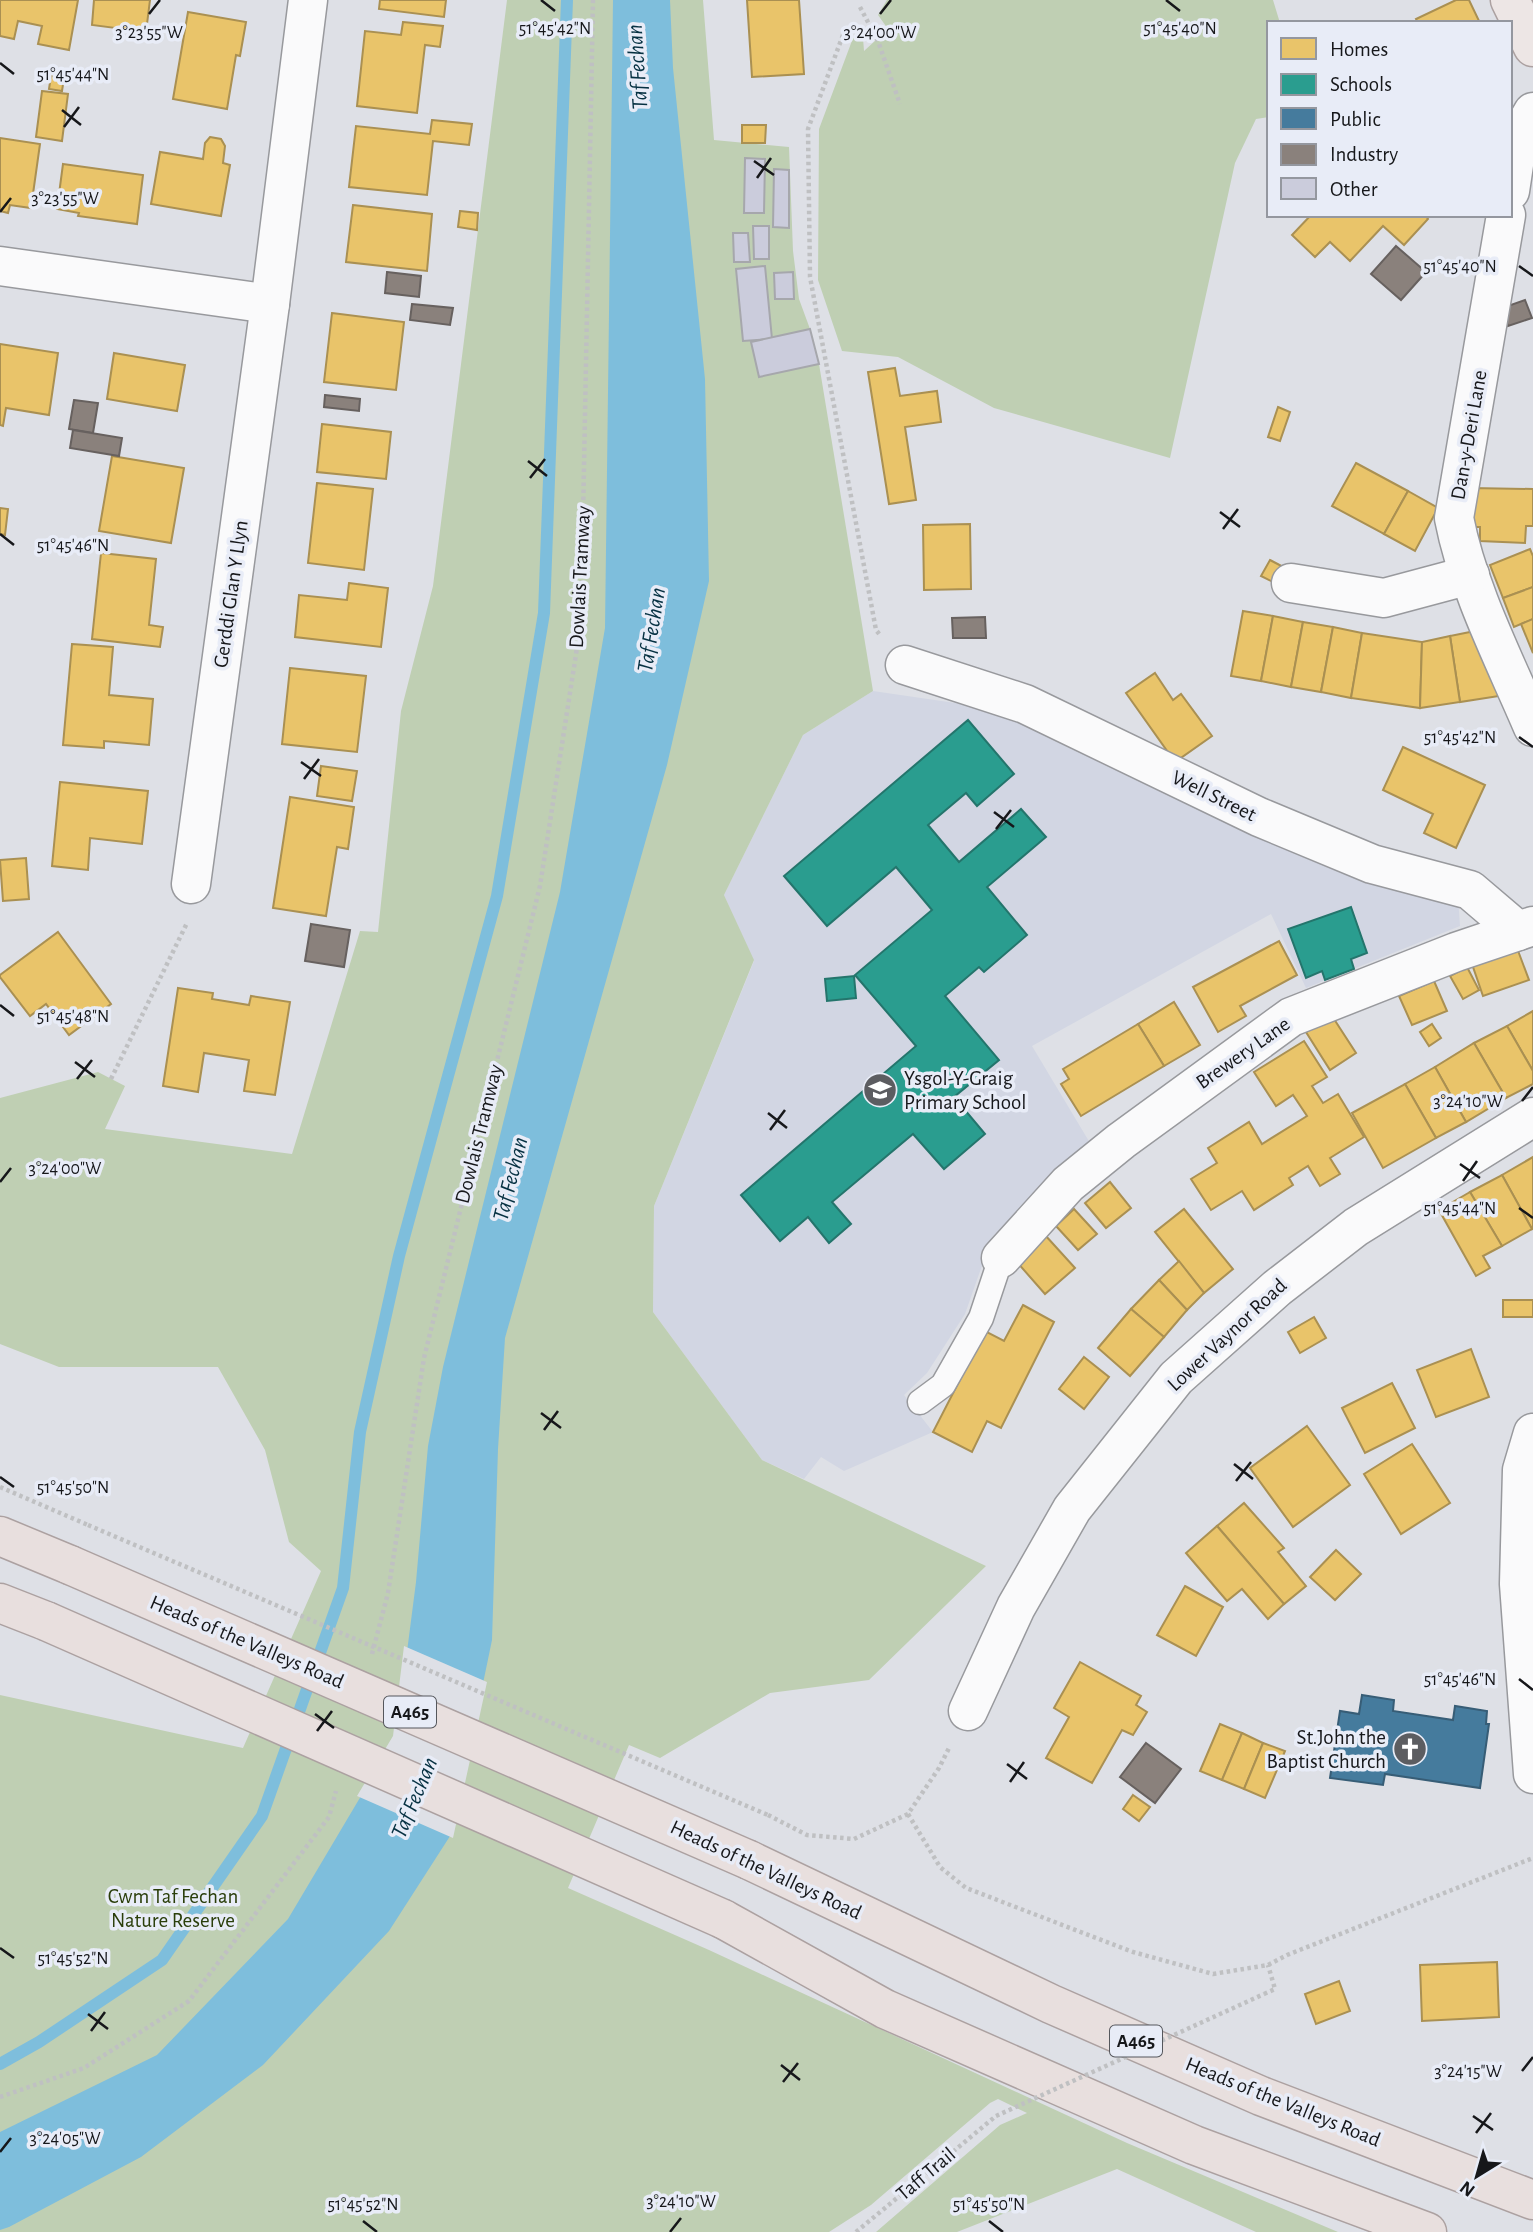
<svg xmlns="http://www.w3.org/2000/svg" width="1533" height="2232" font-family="'Alegreya Sans',sans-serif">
  <rect width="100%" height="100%" fill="#dee0e6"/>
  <polygon fill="#d2d6e3" points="873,691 1017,712 1458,898 1460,926 1306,988 1271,914 1032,1046 1090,1143 992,1237 965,1314 927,1373 904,1395 933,1432 844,1471 821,1457 804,1479 762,1460 653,1312 654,1206 754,961 724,895 803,735"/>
  <g fill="#bfcfb3">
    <polygon points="507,0 703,0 714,140 789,147 793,251 799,299 810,329 819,364 873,691 803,735 724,895 754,960 654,1206 653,1312 762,1460 986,1566 869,1680 770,1693 660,1758 629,1745 568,1888 709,1950 1127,2143 1338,2232 1256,2232 1117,2169 957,2232 876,2232 1000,2125 1027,2113 998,2099 990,2103 871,2205 829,2232 0,2232 0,1695 243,1748 321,1571 289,1542 265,1450 218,1367 59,1367 0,1344 0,1098 98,1072 125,1086 105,1129 292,1154 360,931 378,932 401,711 433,586"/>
    <polygon points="887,0 1273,0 1280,23 1269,23 1269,117 1256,119 1235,163 1170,458 994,408 898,357 842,351 818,280 819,129 853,38 863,38 864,51 888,29 878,15"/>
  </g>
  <polygon fill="#7ebedc" points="613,0 670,0 673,68 705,379 709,581 667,765 505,1338 498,1449 492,1640 452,1833 389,1931 263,2065 141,2157 9,2227 0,2230 0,2132 157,2055 288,1919 396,1737 416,1582 428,1446 443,1367 560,892 605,628"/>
  <polygon fill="#dee0e6" points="404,1646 487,1682 453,1838 357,1796 393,1736"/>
  <g fill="#e9c46a" stroke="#aa9052" stroke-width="2">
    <polygon points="0,0 78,0 69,50 38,44 42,26 18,21 14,39 0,36"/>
    <polygon points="94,0 150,0 146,32 92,25"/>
    <polygon points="380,0 446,0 444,17 379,9"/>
    <polygon points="747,0 799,0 804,74 752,77"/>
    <polygon points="1456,0 1469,0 1480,23 1418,23 1416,19"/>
    <polygon points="188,12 246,22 240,56 236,55 227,109 173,99"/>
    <polygon points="403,22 443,26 440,47 425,45 417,113 357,106 365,31 401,35"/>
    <polygon points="51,76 64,78 62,91 49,89"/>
    <polygon points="42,91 68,94 62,141 36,137"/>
    <polygon points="432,120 472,124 469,145 433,141 427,195 349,187 356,126 430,134"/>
    <polygon points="742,125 766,125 765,143 742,143"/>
    <polygon points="210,137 221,139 225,146 223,163 230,165 221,216 151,204 160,152 203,159 205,143"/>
    <polygon points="0,138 40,144 31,208 10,205 8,213 0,211"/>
    <polygon points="63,164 143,175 137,224 78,216 79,213 57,209"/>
    <polygon points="353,205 432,214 427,271 346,262"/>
    <polygon points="460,211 478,213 477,230 458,227"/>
    <polygon points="1311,215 1425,215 1428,219 1404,245 1383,226 1350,261 1330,242 1315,257 1292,235"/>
    <polygon points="332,313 404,322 396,390 324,382"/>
    <polygon points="0,344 58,353 49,415 6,408 3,426 0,425"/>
    <polygon points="114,353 185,365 177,411 107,399"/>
    <polygon points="895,368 900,396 937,391 941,422 905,427 916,500 889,504 868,372"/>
    <polygon points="1278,407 1290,412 1280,441 1268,437"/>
    <polygon points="322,424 391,432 386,479 317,472"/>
    <polygon points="112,456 184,468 171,543 99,531"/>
    <polygon points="1356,463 1408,491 1384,534 1332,506"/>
    <polygon points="317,483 373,489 364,570 308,563"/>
    <polygon points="1471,488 1533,489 1533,526 1526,526 1525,543 1480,541 1480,527 1470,527"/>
    <polygon points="1408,491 1438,508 1415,551 1384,534"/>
    <polygon points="0,508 8,509 5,535 0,534"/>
    <polygon points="970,524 971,589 924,590 923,525"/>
    <polygon points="1530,549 1533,556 1533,587 1503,598 1490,565"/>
    <polygon points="101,553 156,559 149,625 163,627 160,647 92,639"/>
    <polygon points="1270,560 1291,571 1283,587 1261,576"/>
    <polygon points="349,583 388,588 381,647 295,637 299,595 347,600"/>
    <polygon points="1533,587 1533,619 1514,627 1503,598"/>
    <polygon points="1243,611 1273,616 1261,681 1231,676"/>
    <polygon points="1273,616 1303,622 1291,687 1261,681"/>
    <polygon points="1533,619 1533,653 1521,624"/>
    <polygon points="1303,622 1333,627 1321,692 1291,687"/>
    <polygon points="1333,627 1362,633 1351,698 1321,692"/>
    <polygon points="1480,630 1499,696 1460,702 1450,636"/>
    <polygon points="1362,633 1422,642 1420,708 1351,698"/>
    <polygon points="1450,636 1460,702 1420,708 1422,642"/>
    <polygon points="72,644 113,647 109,695 153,699 149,745 104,741 104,748 63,745"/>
    <polygon points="290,668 366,676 357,752 282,744"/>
    <polygon points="1155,673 1173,700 1181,694 1212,736 1175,762 1126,693"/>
    <polygon points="1403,747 1485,785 1456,848 1424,833 1433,814 1383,790"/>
    <polygon points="321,766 357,771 352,801 317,796"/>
    <polygon points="60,782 148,791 142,844 90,838 88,870 52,866"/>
    <polygon points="290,797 354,807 348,849 337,847 326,916 273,908"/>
    <polygon points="26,858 29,899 3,901 0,860"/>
    <polygon points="58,932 111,1004 69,1035 46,1004 30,1016 0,977 0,975"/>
    <polygon points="1279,941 1297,975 1240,1006 1246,1016 1218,1032 1193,987"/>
    <polygon points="1517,948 1529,980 1483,996 1472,964"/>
    <polygon points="1467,967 1479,990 1463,999 1450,976"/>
    <polygon points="1434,981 1447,1011 1412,1025 1399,996"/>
    <polygon points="178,988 213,993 212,999 249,1005 251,996 290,1002 275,1095 244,1091 249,1060 204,1053 198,1092 163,1086"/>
    <polygon points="1174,1002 1200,1045 1164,1066 1138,1024"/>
    <polygon points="1533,1011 1533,1071 1507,1026"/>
    <polygon points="1332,1016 1356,1053 1330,1070 1306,1032"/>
    <polygon points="1138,1024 1164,1066 1081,1116 1061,1084 1069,1079 1063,1069"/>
    <polygon points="1432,1024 1441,1038 1429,1046 1420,1032"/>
    <polygon points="1507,1026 1533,1071 1533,1084 1506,1098 1474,1043"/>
    <polygon points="1304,1041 1327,1077 1312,1086 1323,1103 1338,1094 1364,1137 1330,1158 1340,1174 1320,1186 1308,1166 1289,1178 1293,1185 1254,1210 1242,1191 1211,1210 1191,1179 1217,1163 1208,1148 1249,1122 1262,1144 1307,1116 1293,1095 1276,1106 1254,1072"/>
    <polygon points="1474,1043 1506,1098 1466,1122 1435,1067"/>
    <polygon points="1435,1067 1466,1122 1436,1138 1405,1084"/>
    <polygon points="1405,1084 1436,1138 1383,1168 1352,1113"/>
    <polygon points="1533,1157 1533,1228 1532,1229 1502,1175"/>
    <polygon points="1502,1175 1532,1229 1502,1246 1470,1192"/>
    <polygon points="1110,1182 1131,1208 1106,1228 1085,1203"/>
    <polygon points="1470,1192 1502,1246 1483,1256 1490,1268 1476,1276 1439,1210"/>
    <polygon points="1074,1209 1097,1234 1078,1250 1056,1226"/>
    <polygon points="1184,1209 1233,1269 1204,1293 1155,1232"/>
    <polygon points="1045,1235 1075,1268 1045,1294 1016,1261"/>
    <polygon points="1179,1261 1204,1293 1187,1310 1159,1280"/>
    <polygon points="1159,1280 1187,1310 1164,1337 1131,1309"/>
    <rect x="1503" y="1300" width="30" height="17"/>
    <polygon points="1023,1305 1054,1322 1001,1428 987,1421 972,1452 933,1432 985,1331 1004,1341"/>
    <polygon points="1131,1309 1164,1337 1130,1376 1098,1348"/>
    <polygon points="1314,1317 1326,1338 1300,1353 1288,1332"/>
    <polygon points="1471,1349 1489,1397 1436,1417 1417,1370"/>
    <polygon points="1084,1357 1109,1377 1084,1409 1059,1389"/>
    <polygon points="1392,1383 1415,1428 1365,1453 1342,1408"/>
    <polygon points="1307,1426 1350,1485 1293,1527 1250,1468"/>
    <polygon points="1412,1444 1450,1503 1401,1534 1364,1474"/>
    <polygon points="1244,1503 1284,1548 1278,1552 1306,1586 1284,1604 1217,1526"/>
    <polygon points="1217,1526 1284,1604 1268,1619 1242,1589 1227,1601 1186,1553"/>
    <polygon points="1336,1550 1361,1574 1335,1600 1310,1577"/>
    <polygon points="1185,1586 1223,1607 1196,1656 1157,1635"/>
    <polygon points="1080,1662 1141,1696 1136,1705 1147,1712 1133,1735 1122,1730 1092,1783 1046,1758 1069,1717 1054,1708"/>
    <polygon points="1220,1724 1242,1733 1222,1780 1200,1771"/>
    <polygon points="1242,1733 1263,1743 1244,1789 1222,1780"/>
    <polygon points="1263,1743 1285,1751 1265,1798 1244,1789"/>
    <polygon points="1133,1795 1150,1807 1139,1821 1123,1809"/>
    <polygon points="1497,1962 1499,2017 1422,2021 1420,1965"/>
    <polygon points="1339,1981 1350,2011 1316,2024 1305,1994"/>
  </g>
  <g fill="#2a9d8f" stroke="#24756c" stroke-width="2">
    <polygon points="968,720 1014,774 977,806 966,793 928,825 959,862 1021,809 1046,837 987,887 1027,935 984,972 979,967 945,996 999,1060 954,1097 985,1134 944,1169 913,1134 832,1202 851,1224 829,1243 808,1217 780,1241 741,1195 916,1046 855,975 932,910 896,867 827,926 784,876"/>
    <polygon points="1351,907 1367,953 1351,959 1354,969 1325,980 1322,971 1306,978 1288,929"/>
    <polygon points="854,976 856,998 827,1001 825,979"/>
  </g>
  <polygon fill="#457b9d" stroke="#375d76" stroke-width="2" points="1362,1695 1394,1700 1393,1711 1453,1720 1455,1706 1487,1711 1486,1724 1489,1724 1480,1788 1385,1774 1383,1785 1330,1778 1340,1711 1359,1714"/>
  <g fill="#8a817c" stroke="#67615f" stroke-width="2">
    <polygon points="1396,246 1426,272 1401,300 1371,274"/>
    <polygon points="387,272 421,276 419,297 385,293"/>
    <polygon points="1525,300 1532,318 1508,326 1502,308"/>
    <polygon points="412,304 453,308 450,325 410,320"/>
    <polygon points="325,395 360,399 359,411 324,407"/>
    <polygon points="74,400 98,403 93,433 69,429"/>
    <polygon points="73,430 122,438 119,456 70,448"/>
    <polygon points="985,617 986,638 953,638 952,618"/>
    <polygon points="311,924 350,930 344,967 305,961"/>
    <polygon points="1146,1743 1181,1769 1155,1803 1120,1777"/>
  </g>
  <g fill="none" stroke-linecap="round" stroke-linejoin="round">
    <polyline stroke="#7ebedc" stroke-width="12" points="0,2064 39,2042 162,1960 262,1816 343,1588 360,1432 399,1256 497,896 544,613 567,0"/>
  </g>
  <g fill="#cbccdc" stroke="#a6a7ac" stroke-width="2">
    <polygon points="745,158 765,159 764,213 744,213"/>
    <polygon points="774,169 789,170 789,228 773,227"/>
    <polygon points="753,226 769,226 769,259 754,259"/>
    <polygon points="733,233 748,233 750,262 734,262"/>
    <polygon points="765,266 772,339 743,341 736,269"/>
    <polygon points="793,272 794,299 775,299 774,273"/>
    <polygon points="810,329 819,364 759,377 751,342"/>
  </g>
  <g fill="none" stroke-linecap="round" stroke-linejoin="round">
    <g stroke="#98999d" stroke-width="27">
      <polyline id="service" points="920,1402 943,1385 981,1318 1001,1258"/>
    </g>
    <g stroke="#98999d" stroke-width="41">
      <g id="minor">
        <polyline points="1510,191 1518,138 1533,112"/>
        <path d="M1506,215l-52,303c14,72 50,141 79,209"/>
        <polyline points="0,266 270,304"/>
        <polyline points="1291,583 1384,598 1470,575"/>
        <polyline points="905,665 1025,704 1259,817 1372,864 1470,890 1518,931"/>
        <polyline points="191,884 270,304 308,0"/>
        <polyline points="1001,1258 1068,1184 1121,1141 1291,1017 1456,952 1533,926"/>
        <polyline points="1533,1433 1522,1470 1519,1584 1533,1774"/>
        <polyline points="968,1711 1016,1607 1072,1509 1176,1378 1277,1288 1356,1227 1533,1117"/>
      </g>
    </g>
    <g stroke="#aca1a1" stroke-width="41">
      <polyline id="primary" points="1510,0 1533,47"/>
    </g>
    <g stroke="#aca1a1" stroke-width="41">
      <g id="trunk">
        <polyline points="0,1536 70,1565"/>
        <polyline points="0,1603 46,1621"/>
        <polyline points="749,1860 1051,2004 1261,2096 1533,2200"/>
        <polyline points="723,1919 885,2009 1194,2145 1427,2232"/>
      </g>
    </g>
    <g stroke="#bfc0c2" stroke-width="4.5" stroke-dasharray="3.5 3.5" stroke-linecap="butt">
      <polyline points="860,7 878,41 900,104"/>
      <polyline points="843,35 808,129 810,277 876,630 880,635"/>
      <polyline points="111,1079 187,923"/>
      <polyline points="0,1487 88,1525"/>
      <polyline points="372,1654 388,1593 424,1358 540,886 581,622 593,0"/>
      <polyline points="908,1814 940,1867 966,1888 1133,1952 1213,1974 1268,1965 1287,1955 1533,1858"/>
      <polyline points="768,1815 807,1835 854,1839 908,1814 939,1768 950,1746"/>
      <polyline points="1264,1994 1275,1989 1268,1965"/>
      <polyline points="0,2097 84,2068 189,2001 329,1817 336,1791"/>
      <polyline points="856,2232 996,2116"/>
    </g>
    <use href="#service" stroke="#fafafb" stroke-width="24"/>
    <use href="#minor" stroke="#fafafb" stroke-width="38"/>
    <use href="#primary" stroke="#ede6e5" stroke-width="38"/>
    <use href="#trunk" stroke="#e8dfde" stroke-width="38"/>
    <g stroke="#aca1a1" stroke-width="41" stroke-linecap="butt">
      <g id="trunk-bridge">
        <polyline points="70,1565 749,1860"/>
        <polyline points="46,1621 723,1919"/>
      </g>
    </g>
    <g stroke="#bfc0c2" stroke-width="4.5" stroke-dasharray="3.5 3.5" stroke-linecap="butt">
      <polyline points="88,1525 768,1815"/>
      <polyline points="996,2116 1264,1994"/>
    </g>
    <use href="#trunk-bridge" stroke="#e8dfde" stroke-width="38"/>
  </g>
  <path fill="none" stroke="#16171a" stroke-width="2.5" d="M541,0l14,11M1166,0l14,11M149,14l11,-14M880,14l11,-14M0,63l14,11M62,110l19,15M64,127l15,-20M754,161l20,14M757,178l14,-20M0,212l11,-14M1519,266l14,10M528,461l19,15M530,478l15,-19M1220,512l20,15M1223,529l15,-20M0,534l14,11M1519,737l14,10M301,762l20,14M304,779l15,-20M994,812l20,15M996,829l15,-19M0,1005l14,11M75,1062l20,15M77,1079l15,-19M1522,1101l11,-14M768,1113l19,15M770,1130l15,-20M1460,1164l20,14M1463,1181l14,-20M0,1182l11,-14M1519,1208l14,10M541,1413l20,15M544,1430l14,-19M1234,1464l19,15M0,1477l14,10M1236,1481l15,-19M1519,1679l14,11M315,1714l19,14M317,1731l15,-20M1007,1764l20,15M1010,1782l14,-20M0,1948l14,10M88,2014l20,15M91,2031l14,-19M781,2065l19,15M1522,2071l11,-14M783,2082l15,-19M1473,2116l20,14M1476,2133l15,-20M0,2152l11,-14M363,2221l14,11M989,2221l14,11M670,2232l11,-14"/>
  <defs>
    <g id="school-disc" transform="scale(1.75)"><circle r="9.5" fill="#5c5d61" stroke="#e8ecf7"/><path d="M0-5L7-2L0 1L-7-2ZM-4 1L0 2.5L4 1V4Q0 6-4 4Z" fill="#fff"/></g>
    <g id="church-disc" transform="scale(1.75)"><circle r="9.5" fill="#5c5d61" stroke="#e8ecf7"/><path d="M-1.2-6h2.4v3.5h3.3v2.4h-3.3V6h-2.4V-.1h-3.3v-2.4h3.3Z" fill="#fff"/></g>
  </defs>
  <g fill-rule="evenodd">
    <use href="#school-disc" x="880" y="1090"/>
    <use href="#church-disc" x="1410" y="1749"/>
  </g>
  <g text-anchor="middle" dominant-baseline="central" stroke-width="7" stroke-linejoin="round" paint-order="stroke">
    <g fill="#e8ecf7" stroke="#55575c" stroke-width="2">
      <rect x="384" y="1696.5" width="52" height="31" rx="5"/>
      <rect x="1110" y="2025.5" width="52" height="31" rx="5"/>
    </g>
    <g font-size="19" font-weight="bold" fill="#16171a">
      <text x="410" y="1712">A465</text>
      <text x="1136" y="2041">A465</text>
    </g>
    <g font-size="21" fill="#16171a" stroke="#e8ecf7">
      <text transform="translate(1469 435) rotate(-80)">Dan-y-Deri Lane</text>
      <text transform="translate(580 577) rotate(-87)">Dowlais Tramway</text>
      <text transform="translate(231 594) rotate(-82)">Gerddi Glan Y Llyn</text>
      <text transform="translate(1214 796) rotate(26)">Well Street</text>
      <text transform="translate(1243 1053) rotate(-35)">Brewery Lane</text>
      <text transform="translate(479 1134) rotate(-76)">Dowlais Tramway</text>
      <text transform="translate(1227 1335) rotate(-43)">Lower Vaynor Road</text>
      <text transform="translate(247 1642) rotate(23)">Heads of the Valleys Road</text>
      <text transform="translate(766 1870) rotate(25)">Heads of the Valleys Road</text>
      <text transform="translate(1283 2102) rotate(22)">Heads of the Valleys Road</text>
      <text transform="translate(926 2174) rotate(-40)">Taff Trail</text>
    </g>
    <g font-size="21" fill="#16171a" stroke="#e8ecf7" text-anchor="start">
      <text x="904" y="1078">Ysgol-Y-Graig<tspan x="904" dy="24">Primary School</tspan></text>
      <text x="1386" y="1737" text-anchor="end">St.John the<tspan x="1386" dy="24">Baptist Church</tspan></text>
    </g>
    <g font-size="21" fill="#2a3e0a" stroke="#e8ecf7">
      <text x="173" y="1896">Cwm Taf Fechan<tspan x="173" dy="24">Nature Reserve</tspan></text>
    </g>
    <g font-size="23" font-style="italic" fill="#063142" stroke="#e8ecf7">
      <text transform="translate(638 67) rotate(-94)">Taf Fechan</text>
      <text transform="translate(652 630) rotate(-81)">Taf Fechan</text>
      <text transform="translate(511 1179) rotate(-76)">Taf Fechan</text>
      <text transform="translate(415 1798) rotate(-67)">Taf Fechan</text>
    </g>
  </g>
  <g font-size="18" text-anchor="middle" fill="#16171a" stroke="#e8ecf7" stroke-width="7" stroke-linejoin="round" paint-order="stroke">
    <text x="555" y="34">51°45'42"N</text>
    <text x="1180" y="34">51°45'40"N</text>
    <text x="149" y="38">3°23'55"W</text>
    <text x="880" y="38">3°24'00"W</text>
    <text x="73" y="80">51°45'44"N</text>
    <text x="65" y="204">3°23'55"W</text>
    <text x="1460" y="272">51°45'40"N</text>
    <text x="73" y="551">51°45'46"N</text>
    <text x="1460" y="743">51°45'42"N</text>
    <text x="73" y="1022">51°45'48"N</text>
    <text x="1468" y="1107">3°24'10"W</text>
    <text x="65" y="1174">3°24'00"W</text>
    <text x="1460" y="1214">51°45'44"N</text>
    <text x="73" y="1493">51°45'50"N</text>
    <text x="1460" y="1685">51°45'46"N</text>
    <text x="73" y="1964">51°45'52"N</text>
    <text x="1468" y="2077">3°24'15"W</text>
    <text x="65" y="2144">3°24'05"W</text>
    <text x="681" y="2207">3°24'10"W</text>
    <text x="363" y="2210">51°45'52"N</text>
    <text x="989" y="2210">51°45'50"N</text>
  </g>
  <rect x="1267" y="21" width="245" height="196" fill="#e8ecf7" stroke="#94979f" stroke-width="2"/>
  <rect x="1281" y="38" width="35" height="21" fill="#e9c46a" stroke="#94979f" stroke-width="2"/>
  <text x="1330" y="56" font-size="21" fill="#16171a">Homes</text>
  <rect x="1281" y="74" width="35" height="21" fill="#2a9d8f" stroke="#94979f" stroke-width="2"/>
  <text x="1330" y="91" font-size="21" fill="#16171a">Schools</text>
  <rect x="1281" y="108" width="35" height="21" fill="#457b9d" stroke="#94979f" stroke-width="2"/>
  <text x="1330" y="126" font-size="21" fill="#16171a">Public</text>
  <rect x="1281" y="144" width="35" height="21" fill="#8a817c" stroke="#94979f" stroke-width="2"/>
  <text x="1330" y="161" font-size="21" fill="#16171a">Industry</text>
  <rect x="1281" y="178" width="35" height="21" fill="#cbccdc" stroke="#94979f" stroke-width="2"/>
  <text x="1330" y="196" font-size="21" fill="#16171a">Other</text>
  <g transform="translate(1477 2176) rotate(217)" stroke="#e8ecf7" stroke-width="5" paint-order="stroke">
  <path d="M0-5L12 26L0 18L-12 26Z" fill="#16171a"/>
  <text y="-10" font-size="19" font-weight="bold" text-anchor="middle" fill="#16171a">N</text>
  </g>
</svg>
